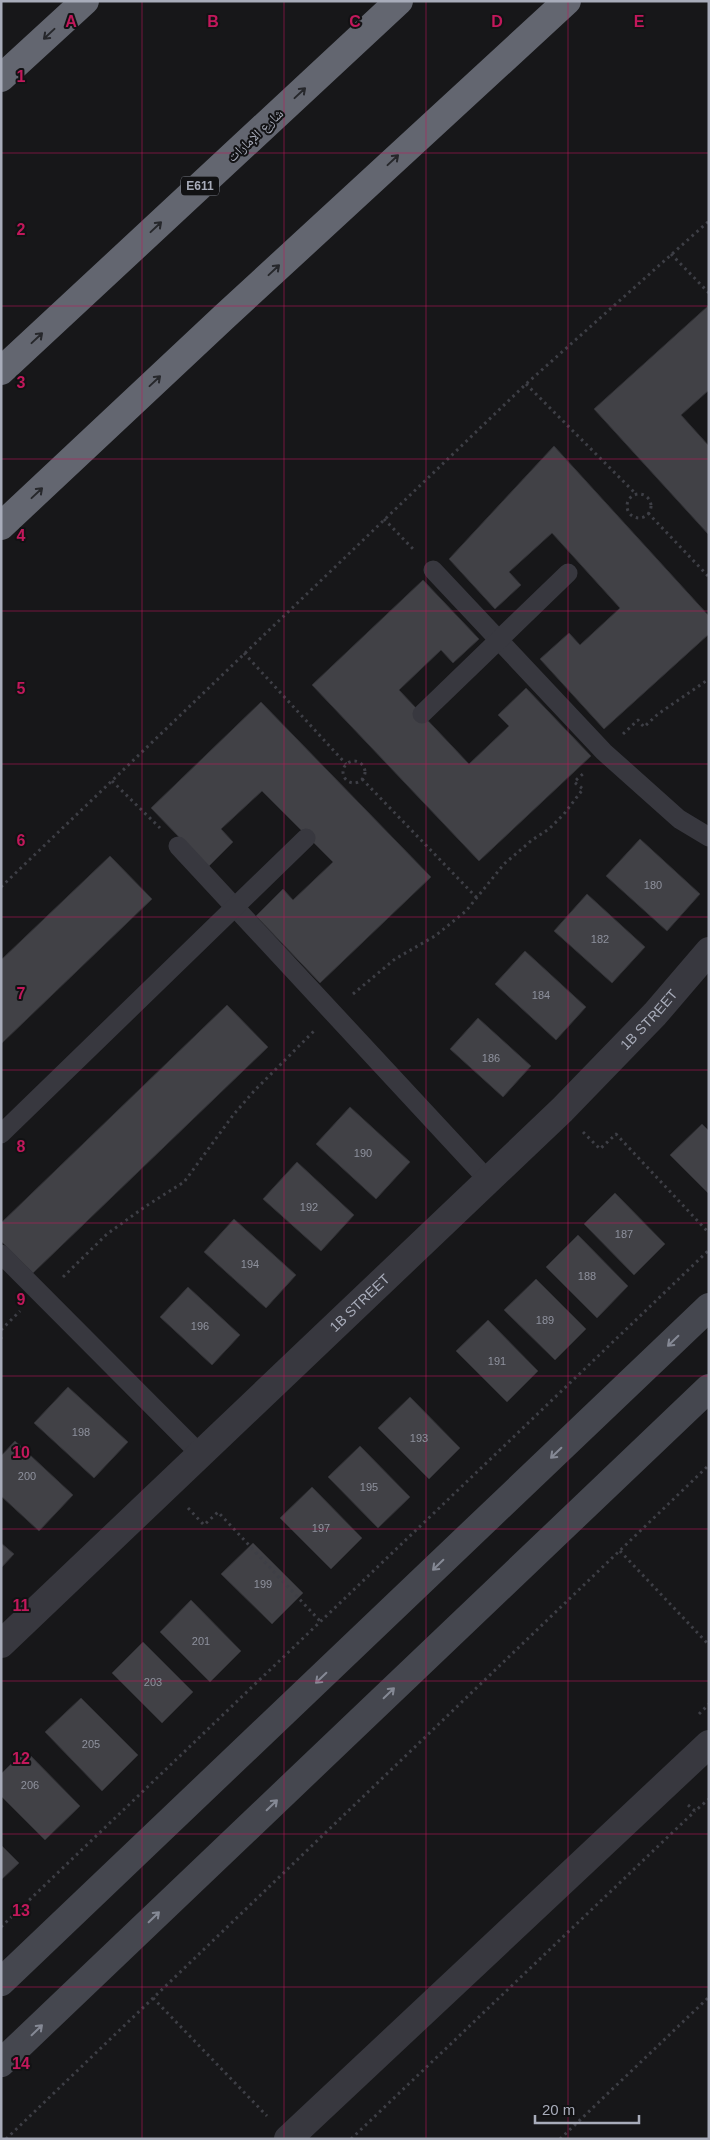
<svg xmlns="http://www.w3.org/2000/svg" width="710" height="2140" font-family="Helvetica,'Noto Naskh Arabic',sans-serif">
  <rect width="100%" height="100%" fill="#171719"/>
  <g fill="#414146" stroke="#313135">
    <polygon points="708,306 709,390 681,415 709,446 709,535 594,409"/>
    <polygon points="554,446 709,616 709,634 604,729 540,659 569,633 580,645 620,608 552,533 509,572 521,585 495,609 449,559"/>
    <polygon points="423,580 479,639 453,663 441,650 399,690 469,764 509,726 498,715 526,688 591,756 479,861 312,685"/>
    <polygon points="261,702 431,877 320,983 256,916 283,889 293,900 333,862 262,791 221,829 233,842 208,867 151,808"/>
    <polygon points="640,839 700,894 667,931 606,876"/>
    <polygon points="110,856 152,899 1,1044 1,960"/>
    <polygon points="587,894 645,947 612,983 554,931"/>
    <polygon points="525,951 586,1007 556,1040 495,984"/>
    <polygon points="227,1005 268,1047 33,1273 1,1241 1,1223"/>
    <polygon points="478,1018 531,1066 503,1097 450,1049"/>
    <polygon points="350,1107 410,1162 376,1199 316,1144"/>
    <polygon points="702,1124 709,1131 709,1194 670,1155"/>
    <polygon points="297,1162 354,1215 321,1251 263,1199"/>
    <polygon points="615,1193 665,1244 634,1275 584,1224"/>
    <polygon points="234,1219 296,1275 266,1308 204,1252"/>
    <polygon points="578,1235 628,1286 597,1318 546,1267"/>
    <polygon points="536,1279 586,1329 555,1360 504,1310"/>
    <polygon points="188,1287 240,1335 212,1365 160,1317"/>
    <polygon points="488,1320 538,1371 507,1402 456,1351"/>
    <polygon points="68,1387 128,1442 94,1478 34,1423"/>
    <polygon points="410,1397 460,1448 429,1479 378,1428"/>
    <polygon points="15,1441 73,1495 39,1531 1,1496 1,1456"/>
    <polygon points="360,1446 410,1497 378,1528 328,1477"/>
    <polygon points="312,1487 362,1538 331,1569 280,1518"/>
    <polygon points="1,1543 14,1554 1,1568"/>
    <polygon points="253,1543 303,1593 272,1624 221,1574"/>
    <polygon points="191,1600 241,1651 210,1682 160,1632"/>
    <polygon points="143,1642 193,1692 162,1723 112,1673"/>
    <polygon points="81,1698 138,1755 102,1791 45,1732"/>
    <polygon points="25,1750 80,1806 45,1840 1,1796 1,1774"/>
    <polygon points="1,1845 19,1863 1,1880"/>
  </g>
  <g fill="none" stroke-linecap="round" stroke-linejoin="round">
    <g stroke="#3e3f46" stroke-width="3" stroke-dasharray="2.5 4" stroke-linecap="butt">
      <polyline points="671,254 709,293"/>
      <polyline points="526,384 636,494"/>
      <circle cx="639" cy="506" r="12"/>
      <polyline points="648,513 709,577"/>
      <polyline points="384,519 415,551"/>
      <polyline points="244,653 346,764"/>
      <polyline points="623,734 638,720 644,727 658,714 709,679"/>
      <circle cx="354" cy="772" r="11"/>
      <polyline points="362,779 477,898"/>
      <polyline points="112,781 160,828"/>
      <polyline points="1,887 526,384 709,221"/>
      <polyline points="353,994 395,959 435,936 466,911 504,864 532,840 549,829 564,814 583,789 574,782 585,772"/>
      <polyline points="583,1132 600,1149 616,1134 709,1233"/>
      <polyline points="63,1277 107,1234 146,1206 184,1182 234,1114 255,1090 314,1031"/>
      <polyline points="1,1330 20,1311"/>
      <polyline points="1,1337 1,1339"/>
      <polyline points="188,1508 204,1525 218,1512 320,1621"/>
      <polyline points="620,1551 709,1645"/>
      <polyline points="699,1714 709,1704"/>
      <polyline points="688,1805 695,1811 709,1799"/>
      <polyline points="1,1927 709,1250"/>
      <polyline points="153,1998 267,2116"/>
      <polyline points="6,2139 709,1465"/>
      <polyline points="351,2139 695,1811"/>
      <polyline points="560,2139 709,1997"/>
    </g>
    <g stroke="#38383f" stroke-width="19">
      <polyline points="433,570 604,752 679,819 709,837"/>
      <polyline points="422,714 568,573"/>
      <polyline points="178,846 488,1180"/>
      <polyline points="1,1134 306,838"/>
      <polyline points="1,1254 200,1454"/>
    </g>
    <g stroke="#38383f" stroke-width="28">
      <path id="s1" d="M1,1644l561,-534 93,-96 54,-63"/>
      <polyline points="288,2139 709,1744"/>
    </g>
    <g stroke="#45474f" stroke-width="28">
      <polyline points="1,1982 709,1307"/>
      <polyline points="1,2063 709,1388"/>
    </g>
    <g stroke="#636670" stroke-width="28">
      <polyline points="1,78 85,1"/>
      <polyline points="1,371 399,1"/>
      <polyline points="1,526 225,316 567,1"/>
    </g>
  </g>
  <defs><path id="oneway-shaft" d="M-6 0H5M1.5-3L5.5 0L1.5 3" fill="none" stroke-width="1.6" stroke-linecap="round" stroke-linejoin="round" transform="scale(1.25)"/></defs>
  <g stroke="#26272b">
    <use href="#oneway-shaft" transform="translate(49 34) rotate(137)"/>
    <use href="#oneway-shaft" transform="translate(300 93) rotate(-43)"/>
    <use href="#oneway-shaft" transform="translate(393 160) rotate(-43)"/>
    <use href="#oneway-shaft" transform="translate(156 227) rotate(-43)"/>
    <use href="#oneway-shaft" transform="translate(274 270) rotate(-43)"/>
    <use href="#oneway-shaft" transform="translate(37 338) rotate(-43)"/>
    <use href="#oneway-shaft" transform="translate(155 381) rotate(-43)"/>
    <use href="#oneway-shaft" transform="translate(37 493) rotate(-43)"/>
  </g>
  <g stroke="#858995">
    <use href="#oneway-shaft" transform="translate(673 1341) rotate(136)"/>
    <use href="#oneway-shaft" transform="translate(556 1453) rotate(136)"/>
    <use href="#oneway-shaft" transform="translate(438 1565) rotate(136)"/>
    <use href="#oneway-shaft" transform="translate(321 1678) rotate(136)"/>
    <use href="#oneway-shaft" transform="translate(389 1693) rotate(-44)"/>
    <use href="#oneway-shaft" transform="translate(272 1805) rotate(-44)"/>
    <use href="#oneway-shaft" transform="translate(154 1917) rotate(-44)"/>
    <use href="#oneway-shaft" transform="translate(37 2030) rotate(-44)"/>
  </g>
  <path fill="none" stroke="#c2185b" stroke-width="1" stroke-opacity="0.55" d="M142,1v2138M284,1v2138M426,1v2138M568,1v2138M1,153h708M1,306h708M1,459h708M1,611h708M1,764h708M1,917h708M1,1070h708M1,1223h708M1,1376h708M1,1529h708M1,1681h708M1,1834h708M1,1987h708"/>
  <g text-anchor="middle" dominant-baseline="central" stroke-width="4" stroke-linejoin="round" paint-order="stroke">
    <g font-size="11" fill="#8e919d">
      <text x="653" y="885">180</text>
      <text x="600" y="939">182</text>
      <text x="541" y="995">184</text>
      <text x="491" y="1058">186</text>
      <text x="363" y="1153">190</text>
      <text x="309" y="1207">192</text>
      <text x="624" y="1234">187</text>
      <text x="250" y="1264">194</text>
      <text x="587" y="1276">188</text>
      <text x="545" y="1320">189</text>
      <text x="200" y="1326">196</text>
      <text x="497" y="1361">191</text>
      <text x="81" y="1432">198</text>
      <text x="419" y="1438">193</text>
      <text x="27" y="1476">200</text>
      <text x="369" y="1487">195</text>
      <text x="321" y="1528">197</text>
      <text x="263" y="1584">199</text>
      <text x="201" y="1641">201</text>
      <text x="153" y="1682">203</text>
      <text x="91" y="1744">205</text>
      <text x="30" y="1785">206</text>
    </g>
    <rect fill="#121214" stroke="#7b7e88" stroke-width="1" x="181" y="176.5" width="38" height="19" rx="4"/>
    <g font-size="12" font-weight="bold" fill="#a8acba">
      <text x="200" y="186">E611</text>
    </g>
    <g font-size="14" fill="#a8acba" stroke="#121214">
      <text transform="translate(255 135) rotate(-43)">شارع الإمارات</text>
      <text stroke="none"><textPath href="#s1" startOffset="900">1B STREET</textPath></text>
      <text stroke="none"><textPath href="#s1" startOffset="495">1B STREET</textPath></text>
    </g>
  </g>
  <g font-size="16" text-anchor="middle" font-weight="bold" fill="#c2185b" stroke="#121214" stroke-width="4" stroke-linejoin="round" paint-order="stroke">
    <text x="71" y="27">A</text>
    <text x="213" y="27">B</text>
    <text x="355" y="27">C</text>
    <text x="497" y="27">D</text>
    <text x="639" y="27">E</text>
    <text x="21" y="82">1</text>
    <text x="21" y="235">2</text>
    <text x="21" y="388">3</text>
    <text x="21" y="541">4</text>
    <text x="21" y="694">5</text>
    <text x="21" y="846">6</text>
    <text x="21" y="999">7</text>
    <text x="21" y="1152">8</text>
    <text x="21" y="1305">9</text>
    <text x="21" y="1458">10</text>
    <text x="21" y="1611">11</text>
    <text x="21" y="1764">12</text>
    <text x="21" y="1916">13</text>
    <text x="21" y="2069">14</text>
  </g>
  <rect width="710" height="2140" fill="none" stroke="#a8acba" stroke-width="5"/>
  <path d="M535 2115v8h104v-8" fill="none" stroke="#a8acba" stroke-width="2.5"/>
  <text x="542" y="2115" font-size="15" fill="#a8acba" stroke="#121214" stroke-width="4" paint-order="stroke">20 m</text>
</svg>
